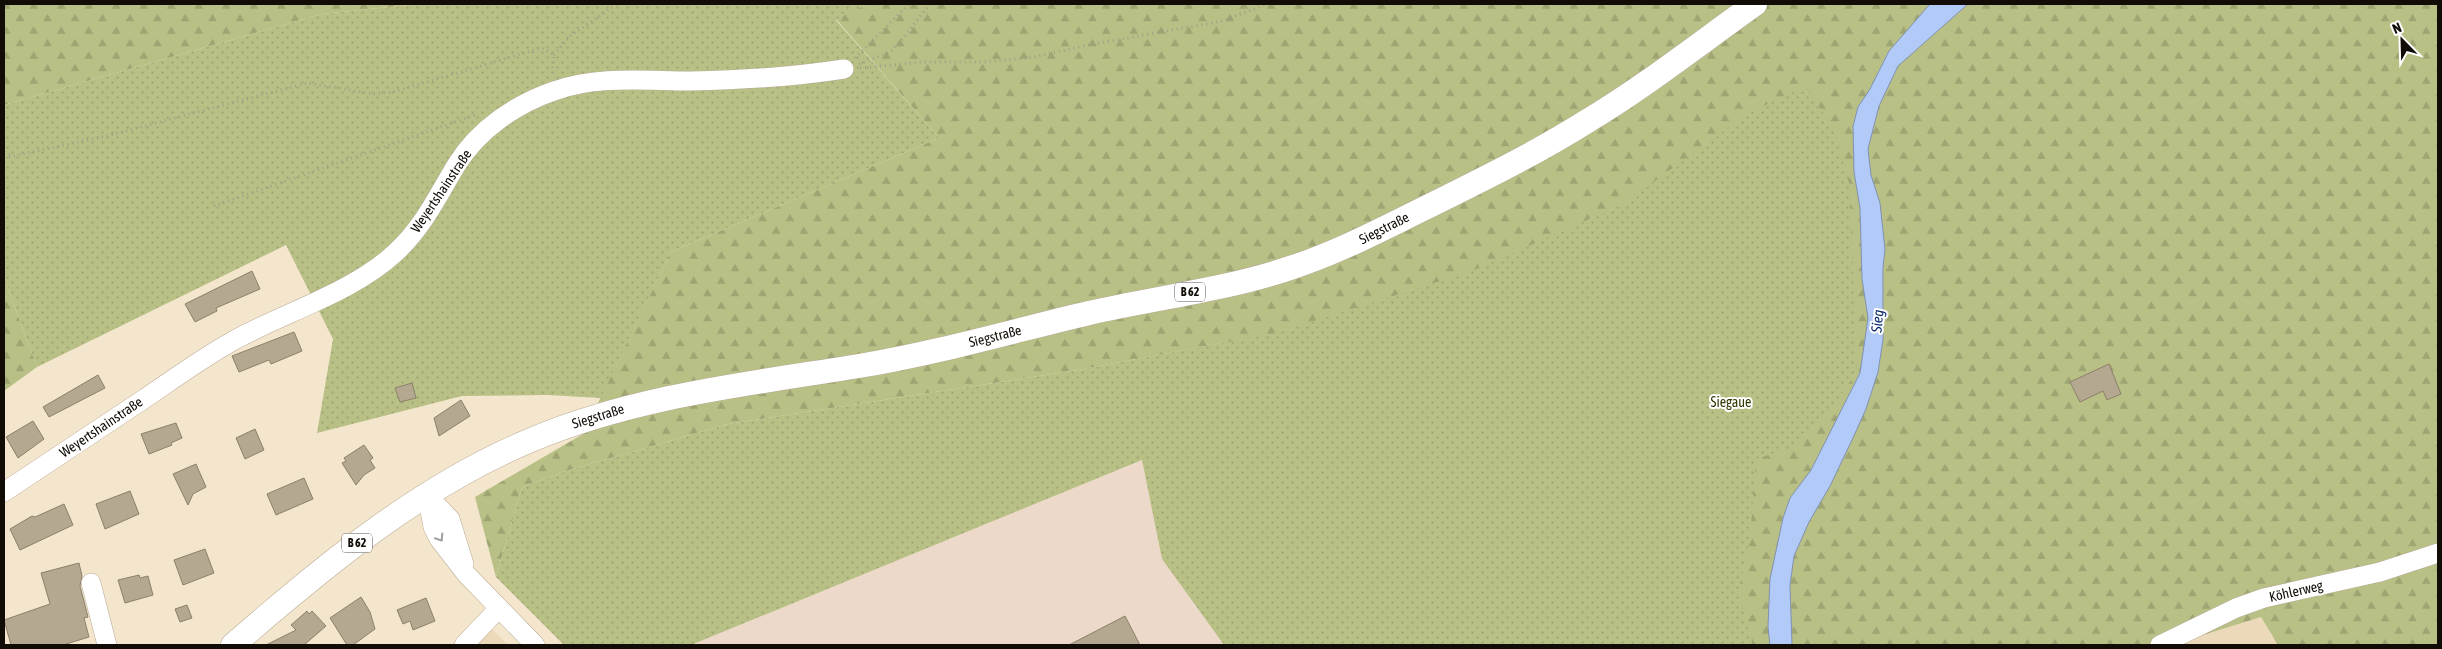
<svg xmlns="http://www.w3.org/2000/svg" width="2442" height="649" font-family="'Asap Condensed',sans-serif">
  <defs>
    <pattern id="grass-dots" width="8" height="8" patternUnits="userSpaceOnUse" patternTransform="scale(1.25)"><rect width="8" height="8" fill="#b9c086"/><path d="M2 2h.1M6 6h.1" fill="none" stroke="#9ea472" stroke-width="1.8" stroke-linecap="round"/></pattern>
    <pattern id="forest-firs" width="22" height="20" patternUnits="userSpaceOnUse" patternTransform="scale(1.25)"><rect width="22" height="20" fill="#b9c086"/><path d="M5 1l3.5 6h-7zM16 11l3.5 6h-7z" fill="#9ea472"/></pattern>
  </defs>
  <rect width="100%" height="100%" fill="#f4e6cd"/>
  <polygon fill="#edd9ca" points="1142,460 1162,559 1224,645 691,645"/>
  <g fill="#ecd9ba">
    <polygon points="2261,617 2278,645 2171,645"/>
    <polygon points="489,626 508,645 472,645"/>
  </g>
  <g fill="url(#grass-dots)">
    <polygon points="419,4 868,4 836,20 939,138 671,252 601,398 548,395 462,396 317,433 333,339 286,245 37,367 4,278 4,105 321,14"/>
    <polygon points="2438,4 1922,645 1224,645 1162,559 1142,460 691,645 564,645 496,577 522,487 566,471 728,424 1078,370 1221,343 1261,332 1802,63"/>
  </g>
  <g fill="url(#forest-firs)">
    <polygon points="4,4 419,4 321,14 4,105"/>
    <polygon points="868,4 2438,4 2438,645 2278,645 2261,617 2171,645 1753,645 1738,593 1750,539 1756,459 1788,449 1831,410 1857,371 1849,183 1835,130 1805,86 1747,114 1623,204 1472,271 1276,333 1078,370 728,424 566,471 522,487 496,577 475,497 583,434 671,252 939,138 836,19"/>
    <polygon points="4,278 37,367 4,391"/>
  </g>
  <polygon fill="#b1caf8" stroke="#8191af" points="1930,4 1968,4 1898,66 1879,106 1868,149 1871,175 1880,203 1885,249 1883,268 1883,340 1878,372 1866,409 1852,440 1830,486 1809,522 1794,556 1790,585 1792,645 1770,645 1768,627 1770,579 1783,518 1790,498 1811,470 1860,373 1868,318 1862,279 1860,208 1854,172 1853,126 1858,107 1870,89 1889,51"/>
  <g fill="#b5a891" stroke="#8d806a">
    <polygon points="252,271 260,289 216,308 217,311 195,322 185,304"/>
    <polygon points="294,332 302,351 271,364 269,360 239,372 232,356"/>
    <polygon points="2109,364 2121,394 2107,400 2103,391 2080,402 2070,382"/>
    <polygon points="98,375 105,388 49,417 43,407"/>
    <polygon points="412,383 416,398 400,402 395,388"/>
    <polygon points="461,400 470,416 439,436 434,418"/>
    <polygon points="33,421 44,439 18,458 6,437"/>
    <polygon points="176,423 182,438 171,443 172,445 149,454 141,434"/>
    <polygon points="255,429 264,450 245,459 236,438"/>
    <polygon points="364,445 373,458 370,460 375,468 364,475 356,485 342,463 346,461 344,458"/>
    <polygon points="196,464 206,487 193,494 188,505 173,474"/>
    <polygon points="304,478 313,499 276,515 267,494"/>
    <polygon points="130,491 139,514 105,529 96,504"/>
    <polygon points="64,504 73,525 20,550 10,529 32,516 35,517"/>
    <polygon points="205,549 214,573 183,585 174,560"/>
    <polygon points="79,563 82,576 80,586 88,617 84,618 89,637 63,645 11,645 4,620 50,604 41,573"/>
    <polygon points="139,575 140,578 148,576 153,595 125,603 118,580"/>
    <polygon points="361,597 370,612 375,629 353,645 347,645 330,618"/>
    <polygon points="426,598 435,621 413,630 410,621 403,624 397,610"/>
    <polygon points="187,605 192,618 180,622 175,609"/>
    <polygon points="307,611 309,614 312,611 326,626 304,645 266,645 296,630 291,625"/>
    <polygon points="1125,616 1140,645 1069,645"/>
  </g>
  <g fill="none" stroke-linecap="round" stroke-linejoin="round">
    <g stroke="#b9ab94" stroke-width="20">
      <g id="minor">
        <path d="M4,492c46,-31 93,-62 140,-93 28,-19 57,-40 87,-57 51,-29 121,-49 164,-89 28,-25 43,-58 62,-89 22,-35 59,-60 97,-73 44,-16 92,-10 137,-10 52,-1 102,-4 153,-12"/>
        <polyline points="427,495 433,527 439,539 467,575 535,645"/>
        <polyline points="427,495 450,519 464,564"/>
        <polyline points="91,583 107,645"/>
        <polyline points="464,645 499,608"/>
        <polyline points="2160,645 2236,608 2264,598 2380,572 2438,553"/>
      </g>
    </g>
    <g stroke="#b9ab94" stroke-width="25">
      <path id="major" d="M233,645c91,-79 186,-158 298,-205 105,-44 217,-56 328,-74 78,-13 154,-35 230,-53 66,-15 134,-23 198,-44 48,-15 93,-39 138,-61 56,-28 112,-55 164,-88 58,-35 111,-77 166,-116"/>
    </g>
    <g stroke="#a79c89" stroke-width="3" stroke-dasharray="1 4" stroke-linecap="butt">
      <polyline points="554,55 570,36 617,4"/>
      <polyline points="855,58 909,4"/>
      <polyline points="859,64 890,52 900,42 930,4"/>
      <polyline points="860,68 923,62 982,62 1034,57 1088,45 1222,21 1267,4"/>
      <polyline points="4,153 13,155"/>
      <polyline points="4,158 107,136 307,83 374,94 393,92 538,49 543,49 554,55 552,75"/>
      <polyline points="214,206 478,114"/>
    </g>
    <use href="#minor" stroke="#fff" stroke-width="19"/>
    <use href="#major" stroke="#fff" stroke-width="24"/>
  </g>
  <defs><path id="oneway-chevron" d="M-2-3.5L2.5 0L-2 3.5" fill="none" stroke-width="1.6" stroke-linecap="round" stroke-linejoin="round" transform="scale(1.25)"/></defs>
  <use stroke="#a09e9b" href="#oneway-chevron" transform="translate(440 538) rotate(57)"/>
  <g text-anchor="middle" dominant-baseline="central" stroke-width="4" stroke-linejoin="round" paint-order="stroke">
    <g fill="#fff" stroke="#585550" stroke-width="1">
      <rect x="1175" y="282.5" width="30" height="19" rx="4"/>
      <rect x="342" y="533.5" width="30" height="19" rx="4"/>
    </g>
    <g font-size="12" font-weight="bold" fill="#110c05">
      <text x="1190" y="292">B 62</text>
      <text x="357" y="543">B 62</text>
    </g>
    <g font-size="14" fill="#110c05" stroke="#fff">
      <text transform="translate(441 191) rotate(-56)">Weyertshainstraße</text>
      <text transform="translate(1384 228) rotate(-27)">Siegstraße</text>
      <text transform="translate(995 336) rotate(-14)">Siegstraße</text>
      <text transform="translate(598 416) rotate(-17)">Siegstraße</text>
      <text transform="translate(101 427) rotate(-34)">Weyertshainstraße</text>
      <text transform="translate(2296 591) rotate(-13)">Köhlerweg</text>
    </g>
    <g font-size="14" fill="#333702" stroke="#fff">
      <text x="1731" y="402">Siegaue</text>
    </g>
    <g font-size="15" font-style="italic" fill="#0f2e6f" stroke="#fff">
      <text transform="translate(1877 321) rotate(-85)">Sieg</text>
    </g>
  </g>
  <rect width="2442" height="649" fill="none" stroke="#110c05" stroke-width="10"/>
  <g transform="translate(2402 40) rotate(337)" stroke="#ffffff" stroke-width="4" paint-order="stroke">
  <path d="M0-4L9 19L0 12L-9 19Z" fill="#110c05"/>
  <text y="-8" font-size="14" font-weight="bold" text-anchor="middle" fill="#110c05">N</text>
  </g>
</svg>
